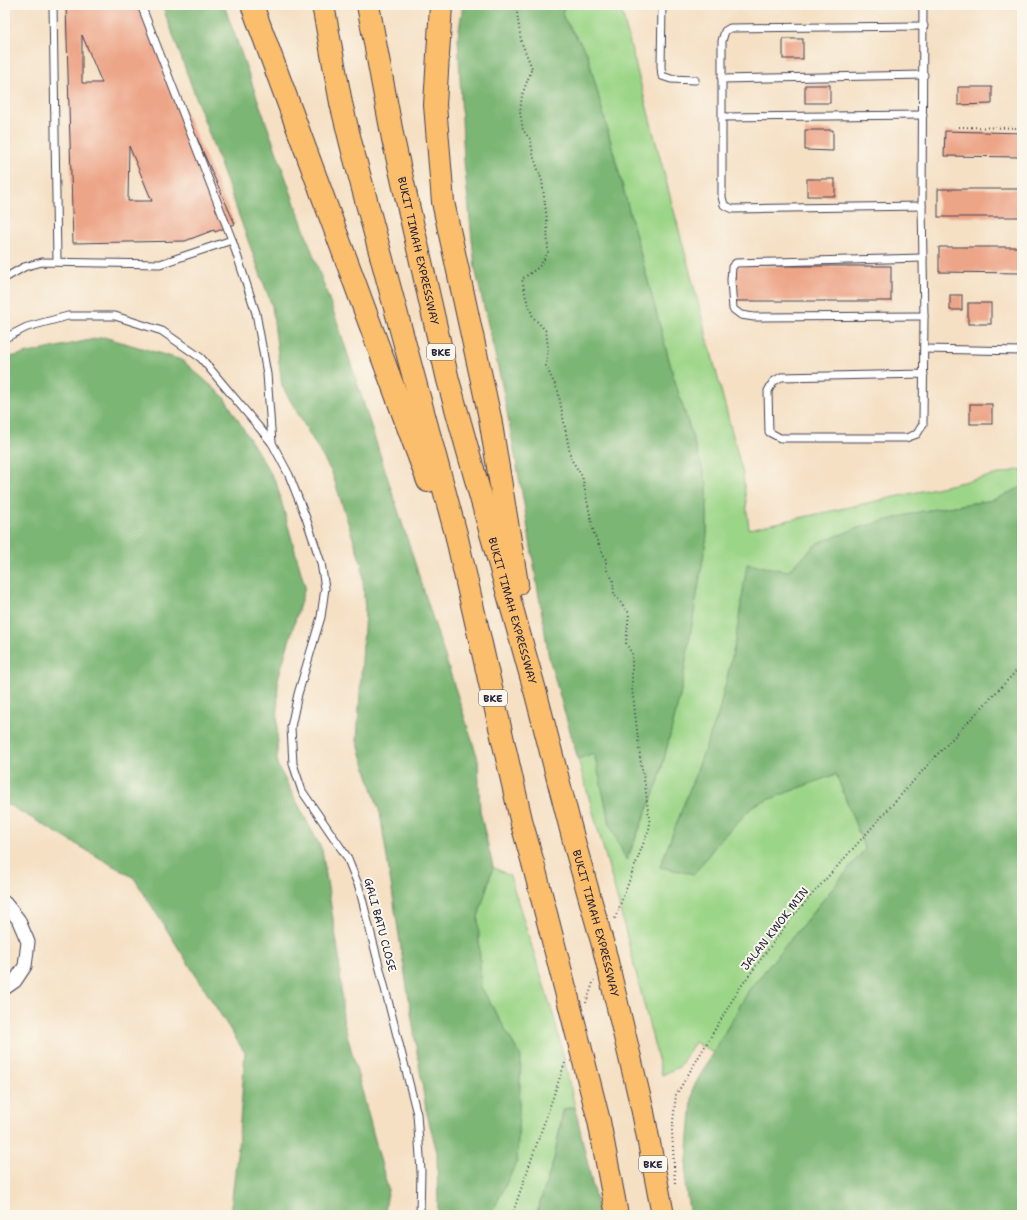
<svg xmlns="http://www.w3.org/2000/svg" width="1027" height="1220" font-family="'Shantell Sans',sans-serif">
  <rect width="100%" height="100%" fill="#fbf7ec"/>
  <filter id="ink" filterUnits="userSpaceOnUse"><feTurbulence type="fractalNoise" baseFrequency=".025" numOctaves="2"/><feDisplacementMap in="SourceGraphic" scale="8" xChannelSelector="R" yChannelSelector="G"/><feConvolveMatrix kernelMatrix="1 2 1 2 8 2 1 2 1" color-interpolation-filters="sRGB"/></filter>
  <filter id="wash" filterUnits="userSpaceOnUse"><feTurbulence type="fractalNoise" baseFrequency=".012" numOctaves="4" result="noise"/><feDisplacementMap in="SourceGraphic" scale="16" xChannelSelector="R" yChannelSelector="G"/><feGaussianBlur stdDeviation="0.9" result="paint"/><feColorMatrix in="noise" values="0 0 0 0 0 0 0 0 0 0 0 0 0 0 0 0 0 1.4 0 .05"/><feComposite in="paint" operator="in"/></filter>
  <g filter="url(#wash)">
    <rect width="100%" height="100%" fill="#f5e0c4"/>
    <g fill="#9bd587" stroke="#5e7c61">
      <polygon points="563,5 620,5 743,474 749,529 1022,469 1022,487 993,500 923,511 861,527 818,543 788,571 735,644 718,715 660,867 694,874 720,840 754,805 836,774 865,849 749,990 713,1053 695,1042 679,1067 662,1075 614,886 578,759 594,752 610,824 627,860 658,783 680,696 707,535 707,484 673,375 587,53 563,17"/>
      <polygon points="493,867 510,876 555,1021 575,1107 563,1109 554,1159 536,1215 491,1215 517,1161 521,1057 481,987 478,917"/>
    </g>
    <g fill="#7cb674" stroke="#4f6c58">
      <polygon points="162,5 224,5 339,327 478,759 480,811 493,867 478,917 481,987 521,1057 517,1161 491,1215 438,1215 437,1152 426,1110 380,813 357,741 365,612 362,566 332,473 282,386 272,306"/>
      <polygon points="463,5 563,5 563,17 587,53 673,375 707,484 707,535 680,696 658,783 626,860 610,824 594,753 578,759 549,658 524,504 502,385 475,268 464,161 458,36"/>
      <polygon points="104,337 182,360 224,397 276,482 305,587 278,679 277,764 322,850 339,956 343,1019 388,1189 385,1215 230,1215 238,1147 245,1053 134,878 11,806 5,805 5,358"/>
      <polygon points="1022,487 1022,1215 690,1215 685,1185 693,1088 749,990 865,849 836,774 754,805 720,840 694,874 660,867 718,715 735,644 747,564 788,571 818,543 861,527 923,511 993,500"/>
      <polygon points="575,1107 599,1215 536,1215 554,1159 564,1109"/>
    </g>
    <g id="blocks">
      <g fill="#eda588" fill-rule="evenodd">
        <path d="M66,5h72l97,219 -20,8 -1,-2 -29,11 -112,2zM82,35l20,48h-20zM129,146l23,55h-24z"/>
        <rect x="783" y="39" width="20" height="20"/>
        <rect x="805" y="85" width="25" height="18"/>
        <polygon points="958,87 992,87 992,104 958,105"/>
        <polygon points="805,130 833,130 833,151 805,150"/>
        <polygon points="945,131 1022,133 1022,157 944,156"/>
        <rect x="807" y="179" width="28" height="17"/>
        <rect x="938" y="189" width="84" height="28"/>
        <polygon points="939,247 1022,247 1022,273 939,272"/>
        <rect x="735" y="266" width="156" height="35"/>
        <rect x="950" y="295" width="12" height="15"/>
        <rect x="968" y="303" width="23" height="21"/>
        <rect x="970" y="404" width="22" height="20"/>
      </g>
    </g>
  </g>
  <g filter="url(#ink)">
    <use href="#blocks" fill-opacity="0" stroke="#423e50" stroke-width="1"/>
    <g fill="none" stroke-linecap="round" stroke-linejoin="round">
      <g stroke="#423e50" stroke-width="9">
        <g id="service">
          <polyline points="53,5 57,261"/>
          <polyline points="141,5 232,240 256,313 267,374 272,443"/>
          <polyline points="662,5 661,67 662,76 671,79 695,80"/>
          <polyline points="923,5 922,206 924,316 923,424 917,434 906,438 780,438 769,432 768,391 773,382 781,377 924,374"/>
          <polyline points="722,79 924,75"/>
          <polyline points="722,117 923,115"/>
          <polyline points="922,206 733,209 724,205 722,197 722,41 725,31 730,28 924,26"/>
          <polyline points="923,258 736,263 732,267 731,280 733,309 741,315 754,317 924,316"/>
          <polyline points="5,278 24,267 42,262 160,264 232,240"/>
          <polyline points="5,338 27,327 68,316 115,316 162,331 201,358 272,443 289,475 306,518 321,563 325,588 321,617 298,694 291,727 293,764 302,791 347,857 359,887 417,1114 421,1171 420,1215"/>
          <polyline points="924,349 1022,351"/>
        </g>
      </g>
      <g stroke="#423e50" stroke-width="15">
        <polyline id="minor" points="5,903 18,919 28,942 25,966 15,981 5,988"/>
      </g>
      <g stroke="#423e50" stroke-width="24">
        <g id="motorway">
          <polyline points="252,5 428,481"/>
          <polyline points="323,5 341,103 352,148 456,534 522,824 533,863"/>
          <path id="s1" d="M368,5l25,134 55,241 88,314 40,155"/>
          <polyline points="441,5 435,105 443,202 490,418 517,584"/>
          <polyline points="580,1046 599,1121 617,1215"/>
          <polyline points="643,1112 663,1215"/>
        </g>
      </g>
      <g stroke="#423e50" stroke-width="2" stroke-dasharray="1 3" stroke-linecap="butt">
        <polyline points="516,5 521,41 532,68 522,95 520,112 523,130 530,139 534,158 542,181 547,220 548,253 539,267 522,279 526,298 533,317 546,331 548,347 546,366 558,391 571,459 582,476 594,534 606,560 606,569 613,580 614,594 629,613 626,643 632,654 632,688 641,764 645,785 650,826 614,921"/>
        <polyline points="959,127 1022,128"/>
        <polyline points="586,1003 594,980"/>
        <polyline points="675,1183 672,1131 676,1095 739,989 792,917 934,758 1022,665"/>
        <polyline points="512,1215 566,1060"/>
      </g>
      <use href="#service" stroke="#fff" stroke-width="7"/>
      <use href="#minor" stroke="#fff" stroke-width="13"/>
      <use href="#motorway" stroke="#fabe6d" stroke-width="22"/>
      <g stroke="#423e50" stroke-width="24" stroke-linecap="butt">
        <g id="motorway-bridge">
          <path id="s2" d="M576,849l27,96 40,167"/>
          <polyline points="533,863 580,1046"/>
        </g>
      </g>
      <use href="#motorway-bridge" stroke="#fabe6d" stroke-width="22"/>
    </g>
  </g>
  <g text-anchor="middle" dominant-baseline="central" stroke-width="4" stroke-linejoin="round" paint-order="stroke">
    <g fill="#fbf7ec" stroke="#636270" stroke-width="1">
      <rect x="427" y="344" width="28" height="16" rx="3"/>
      <rect x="479" y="690" width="28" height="16" rx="3"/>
      <rect x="639" y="1156" width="28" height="16" rx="3"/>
    </g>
    <g font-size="10" font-weight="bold" fill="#22223b">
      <text x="441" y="352">BKE</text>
      <text x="493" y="698">BKE</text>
      <text x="653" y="1164">BKE</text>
    </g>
    <g font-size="11" fill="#22223b" stroke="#fbf7ec">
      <text stroke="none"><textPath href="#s1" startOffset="251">BUKIT TIMAH EXPRESSWAY</textPath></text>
      <text stroke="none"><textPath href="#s1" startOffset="623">BUKIT TIMAH EXPRESSWAY</textPath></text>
      <text stroke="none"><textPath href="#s2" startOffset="77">BUKIT TIMAH EXPRESSWAY</textPath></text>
      <text transform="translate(380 925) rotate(75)">GALI BATU CLOSE</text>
      <text transform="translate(775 929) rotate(-52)">JALAN KWOK MIN</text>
    </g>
  </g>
  <rect width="1027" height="1220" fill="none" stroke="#fbf7ec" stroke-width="20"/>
</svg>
